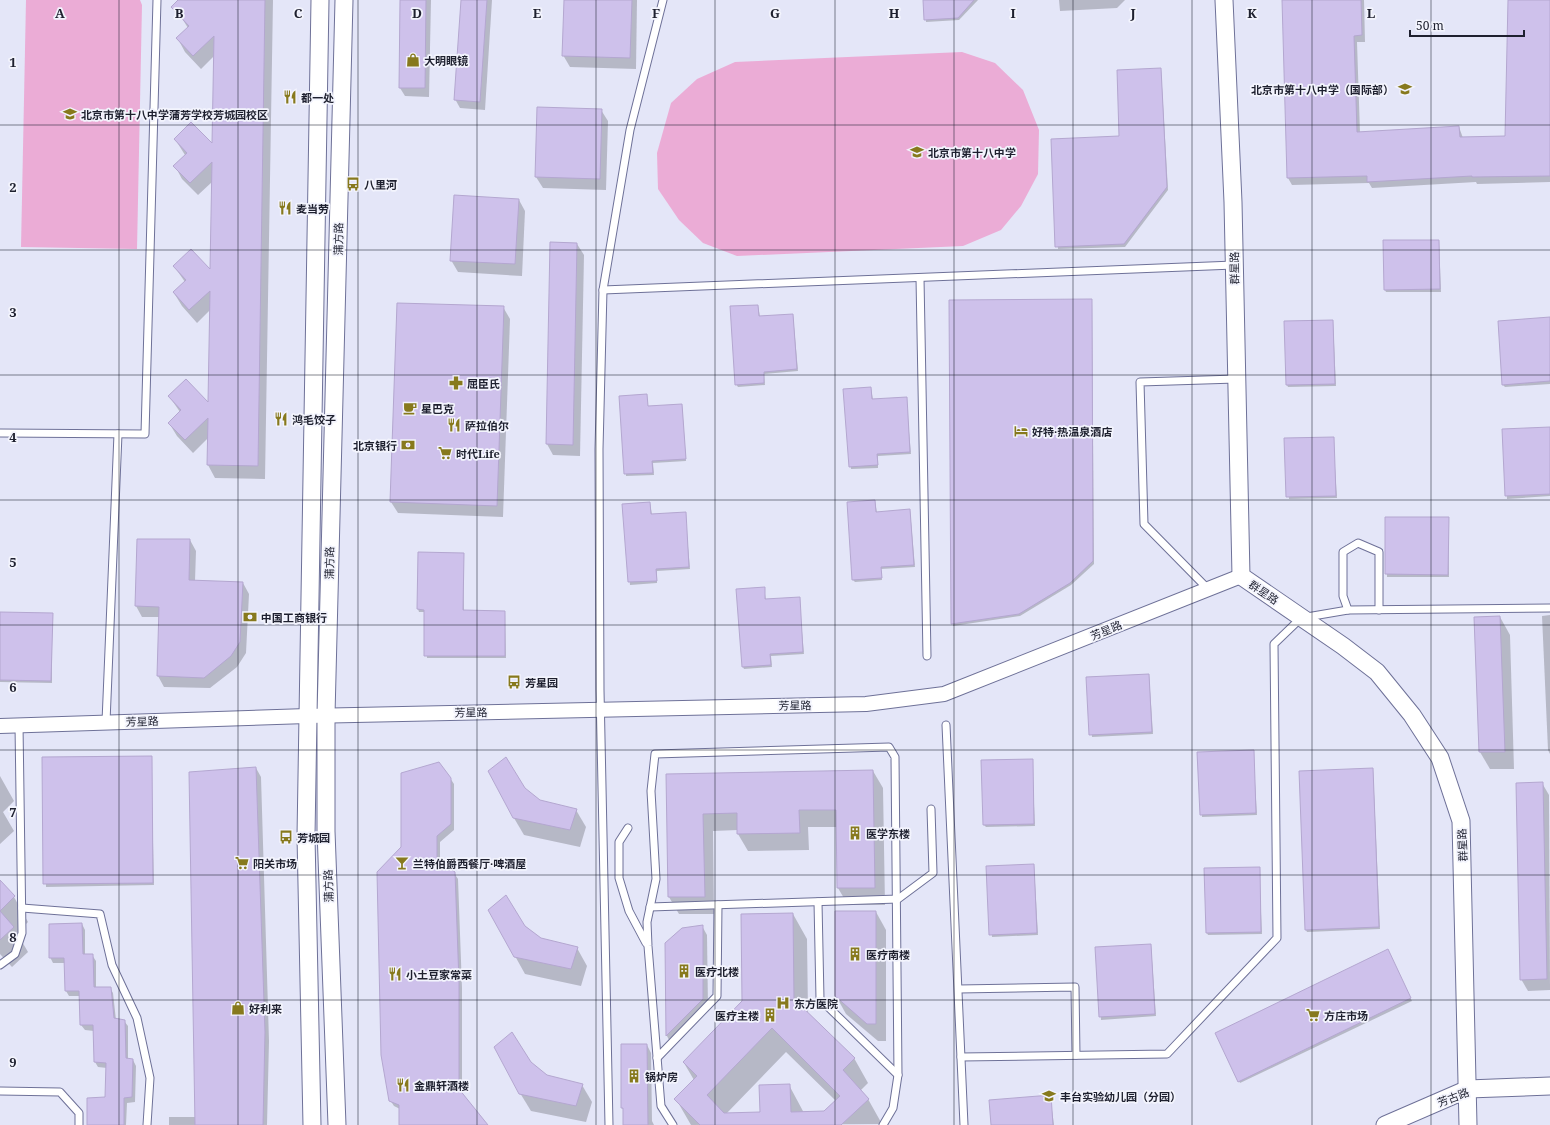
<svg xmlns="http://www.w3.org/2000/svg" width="1550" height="1125" font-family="'Noto Serif','Noto Sans SC',serif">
  <rect width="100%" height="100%" fill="#e4e6f8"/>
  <g fill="#ebacd6">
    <polygon points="26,0 140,0 142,5 137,249 21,247"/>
    <polygon points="962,52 995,63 1023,90 1039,130 1038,174 1021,206 1001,230 963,246 737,256 703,243 679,220 658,189 657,153 671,103 697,79 735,62"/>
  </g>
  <g fill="#0003" fill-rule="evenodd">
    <polygon points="190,0 273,0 265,479 215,478 208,465 208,438 193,453 177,436 169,423 180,412 169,396 209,404 210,310 197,323 182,306 174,293 185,282 174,266 211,271 212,182 198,195 182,179 175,166 185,155 175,139 213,145 214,56 201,69 185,52 178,39 188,28 178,12"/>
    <polygon points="401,0 431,0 429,97 405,96 400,88"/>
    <polygon points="462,0 492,0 485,110 460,108 455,99"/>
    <polygon points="565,0 637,0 636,69 570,67 563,55"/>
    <polygon points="924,0 978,0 959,20 926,22"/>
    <polygon points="1059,0 1125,0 1117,8 1060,11"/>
    <polygon points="1283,0 1364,0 1365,42 1357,42 1360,133 1459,127 1463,138 1506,137 1509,0 1550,0 1550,182 1477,184 1476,182 1372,188 1369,183 1292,185 1288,178"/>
    <polygon points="1161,69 1168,190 1125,247 1058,249 1052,140 1120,137"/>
    <polygon points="601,110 608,121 606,190 543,188 536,177"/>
    <polygon points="519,200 525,211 522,276 458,272 451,260"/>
    <polygon points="1439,241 1441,292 1386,292 1385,290"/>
    <polygon points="577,244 584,255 580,456 553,455 547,444"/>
    <polygon points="1092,300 1094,564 1071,585 1020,616 953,626 950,301"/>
    <polygon points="758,306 760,317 793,315 798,371 764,374 765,385 738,387 736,384"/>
    <polygon points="503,307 510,319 503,517 398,513 391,502"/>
    <polygon points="1550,318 1550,384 1505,387 1503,385"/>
    <polygon points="1333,321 1336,386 1288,387 1287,385"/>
    <polygon points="871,388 873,400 906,398 911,454 878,456 878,468 851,469 844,390"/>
    <polygon points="646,395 648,407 682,405 686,461 653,463 654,475 626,476 620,397"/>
    <polygon points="1550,428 1550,496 1507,499 1503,430"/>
    <polygon points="1333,438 1337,498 1289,499 1286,439"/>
    <polygon points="875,501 877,513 910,510 915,567 881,569 882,580 855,582 853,580"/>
    <polygon points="650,503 652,515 685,513 690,569 657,571 657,583 630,585 623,505"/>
    <polygon points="1386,518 1448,518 1449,577 1387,577"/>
    <polygon points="190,540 196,551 195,581 243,583 249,594 246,653 237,667 210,688 164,687 158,676 160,617 142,617 136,606"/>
    <polygon points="419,553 463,554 464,611 505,612 506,658 427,658 425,612 419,612 418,609"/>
    <polygon points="764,588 766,600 799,598 804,654 771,656 772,667 744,669 743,667"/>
    <polygon points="0,613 52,614 52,683 0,682"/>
    <polygon points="1550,615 1550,754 1548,750 1542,616"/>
    <polygon points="1500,617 1510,635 1514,769 1490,769 1480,752 1476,618"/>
    <polygon points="1149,675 1153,734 1092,737 1087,678"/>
    <polygon points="1253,751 1257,815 1202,817 1198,753"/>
    <polygon points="151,757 154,885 46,887 43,758"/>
    <polygon points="1032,760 1035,826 986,827 984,825"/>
    <polygon points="256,768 261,777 269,1041 267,1125 169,1125 169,1117 196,1117"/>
    <polygon points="1373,769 1380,929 1307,932 1306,930"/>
    <polygon points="873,771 883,788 885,905 848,905 838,888 837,827 808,827 809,850 748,851 738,834 738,830 713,831 714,914 679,914 669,897 667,775"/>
    <polygon points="0,776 14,801 3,812 14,831 0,844"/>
    <polygon points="450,778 454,784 454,830 440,842 440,862 454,873 458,879 462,988 462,1093 487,1125 400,1125 400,1109 394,1106 390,1100 402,847"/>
    <polygon points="1542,783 1549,795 1550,990 1528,991 1521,979"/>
    <polygon points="540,801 576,810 586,827 580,847 524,835 514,818"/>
    <polygon points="1034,865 1038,935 992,937 987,866"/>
    <polygon points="1259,868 1262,934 1208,935 1207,933"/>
    <polygon points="0,882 14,897 28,922 17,933 28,952 12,967 0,954"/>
    <polygon points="876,912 886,930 886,1041 878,1041 846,1014 836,996"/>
    <path d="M793,914l14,25 1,74 46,45 14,25 -8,8 8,8 14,25 -191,1 -15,-26 18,-19 -10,-17 59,-61zM786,1052l50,49 -11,11 -21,1 -15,-28 -28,28 -35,1z"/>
    <polygon points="82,924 85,930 85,955 92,955 96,961 96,988 110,988 113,993 116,1020 124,1021 128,1026 128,1059 133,1060 136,1066 135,1102 127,1103 126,1125 88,1125 106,1098 107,1068 98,1067 95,1062 94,1031 85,1030 81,1025 80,996 69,996 66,991 65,963 53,963 50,957"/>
    <polygon points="525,926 541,939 577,948 587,966 581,986 525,974 515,956"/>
    <polygon points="702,926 707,935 708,1008 671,1044 667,1036 666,944"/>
    <polygon points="1151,945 1156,1016 1101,1020 1096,948"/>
    <polygon points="1387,951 1412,1001 1240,1083 1216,1033"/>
    <polygon points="647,1045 651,1053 652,1121 654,1125 624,1125 624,1111 622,1108"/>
    <polygon points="546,1076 582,1085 592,1102 586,1122 531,1111 520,1093"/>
    <polygon points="1050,1096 1054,1125 992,1125"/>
  </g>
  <g fill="#cec1eb" stroke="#b4a7d0" fill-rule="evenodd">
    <polygon points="178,0 265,0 258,466 207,465 208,418 185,440 168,423 181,410 168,396 186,379 208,402 210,291 189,310 173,292 186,280 173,266 191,249 210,269 212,162 190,183 173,166 187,153 174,139 191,122 212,143 214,36 193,56 176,38 189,26 171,7"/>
    <polygon points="400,0 426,0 425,88 399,88"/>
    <polygon points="461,0 487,0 480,102 454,100"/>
    <polygon points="564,0 632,0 630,58 562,56"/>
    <polygon points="923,0 974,0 958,18 924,20"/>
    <polygon points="1282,0 1361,0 1362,35 1354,36 1357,132 1459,126 1460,137 1505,136 1508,0 1550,0 1550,176 1472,177 1472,176 1367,182 1367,176 1287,178"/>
    <polygon points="1161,68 1167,187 1124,244 1055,247 1051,139 1119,136 1117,70"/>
    <polygon points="537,107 602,109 600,179 535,177"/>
    <polygon points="454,195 519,199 515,264 450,261"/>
    <polygon points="1383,240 1439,240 1440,289 1384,290"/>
    <polygon points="550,242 577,243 573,445 546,444"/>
    <polygon points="1092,299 1093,561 1070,583 1019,614 951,624 949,300"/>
    <polygon points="397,303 504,306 497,506 390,502"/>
    <polygon points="758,305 759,316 793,314 797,369 764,372 764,383 735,385 730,306"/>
    <polygon points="1550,317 1550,381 1502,385 1498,321"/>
    <polygon points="1333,320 1335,384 1286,385 1284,321"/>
    <polygon points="871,387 872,399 907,397 910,452 877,454 878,465 849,467 843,389"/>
    <polygon points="647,394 648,406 682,404 686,459 652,461 653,473 624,474 619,396"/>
    <polygon points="1550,427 1550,494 1505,496 1502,429"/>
    <polygon points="1334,437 1336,496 1286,497 1284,438"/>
    <polygon points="875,500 876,512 910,509 914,565 881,567 882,578 852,580 847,502"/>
    <polygon points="650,502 651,514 686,512 689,567 656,569 657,581 628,582 622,504"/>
    <polygon points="1385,517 1449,517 1448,575 1385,574"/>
    <polygon points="137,539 190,539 189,580 243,582 240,642 231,656 204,678 157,676 159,607 135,606"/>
    <polygon points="418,552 464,553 463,610 505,611 505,656 424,656 424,610 417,609"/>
    <polygon points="765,587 765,599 800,597 803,652 770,654 771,665 742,667 736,589"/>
    <polygon points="0,612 53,613 51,681 0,680"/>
    <polygon points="1500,616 1505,752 1479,752 1474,617"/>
    <polygon points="1149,674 1152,732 1089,735 1086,677"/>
    <polygon points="1254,750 1256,813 1200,815 1197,752"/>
    <polygon points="152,756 153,883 43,884 42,757"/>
    <polygon points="506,757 525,788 540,800 577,809 570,830 513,818 488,771"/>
    <polygon points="1033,759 1034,824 983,825 981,760"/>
    <polygon points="439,762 451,778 451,824 437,836 437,859 455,872 459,982 459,1089 488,1125 399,1125 399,1105 389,1101 381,1055 377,872 401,847 401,773"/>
    <polygon points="256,767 265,1032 263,1125 195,1125 189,772"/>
    <polygon points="1373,768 1379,927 1305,930 1299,771"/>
    <polygon points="873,770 875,888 837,888 836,810 799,810 800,833 737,834 737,813 703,814 705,897 668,897 666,774"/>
    <polygon points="1543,782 1547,979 1520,980 1516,783"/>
    <polygon points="1034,864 1037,933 989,935 986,866"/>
    <polygon points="1260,867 1261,932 1206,933 1204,868"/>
    <polygon points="0,880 15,896 0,911"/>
    <polygon points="506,895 525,926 541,938 578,947 571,969 514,957 488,910"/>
    <polygon points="0,911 14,927 0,940"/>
    <polygon points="835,911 876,911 876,1024 867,1024 835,996"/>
    <path d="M793,913l1,86 61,59 -12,12 26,29 -28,26h-141l-26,-26 23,-23 -14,-14 59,-61 -1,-87zM772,1028l68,68 -16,15 -33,1 -1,-28 -31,1 1,27 -36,1 -17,-18z"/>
    <polygon points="82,923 83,954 93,954 94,987 111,987 114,1018 125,1020 126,1058 133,1059 132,1097 124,1098 124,1125 87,1125 87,1098 105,1097 106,1063 94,1062 93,1025 80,1025 79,991 65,991 64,958 49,958 49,924"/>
    <polygon points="703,925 703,999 666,1036 665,943 682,928"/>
    <polygon points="1151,944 1155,1014 1099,1017 1095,947"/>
    <polygon points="1388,949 1411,998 1238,1082 1215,1033"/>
    <polygon points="512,1032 531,1062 547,1075 583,1084 576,1106 519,1094 494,1047"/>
    <polygon points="621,1044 647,1044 648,1125 623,1125 623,1108 621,1108"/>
    <polygon points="1051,1095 1053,1125 991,1125 989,1100"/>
  </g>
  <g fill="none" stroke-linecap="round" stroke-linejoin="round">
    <g stroke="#6e7198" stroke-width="9">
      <g id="service">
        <polyline points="920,278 927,656"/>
        <polyline points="603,290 1234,265"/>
        <polyline points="0,433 145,434 157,0"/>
        <polyline points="1208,589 1144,524 1140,382 1236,379"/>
        <polyline points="1348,610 1343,596 1343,552 1358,543 1379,552 1379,610"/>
        <polyline points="106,722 118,434"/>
        <polyline points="946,725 964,1125"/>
        <polyline points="628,828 619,842 619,878 629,911 646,943"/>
        <polyline points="818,902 820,999 898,1075"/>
        <polyline points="650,907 898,899 933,873 931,809"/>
        <polyline points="22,908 100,914 112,965 137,1018 150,1078 147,1125"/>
        <polyline points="0,965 15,954 22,933 19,725"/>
        <polyline points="959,989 1075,987 1076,1055"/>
        <polyline points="961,1057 1167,1054 1277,938 1274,644 1301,618 1348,610 1550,608"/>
        <polyline points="657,1058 717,996 718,905"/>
        <polyline points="0,1091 60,1092 79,1113 79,1125"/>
        <polyline points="609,1125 600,690 599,449 603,290 630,130 663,0"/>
        <polyline points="673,1125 661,1106 648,946 647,922 656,879 651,791 655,754 889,747 895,757 898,1075 893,1108 883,1125"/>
      </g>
    </g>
    <g stroke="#6e7198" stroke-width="16">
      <polyline id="minor" points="0,726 307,716 866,704 944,694 1241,576"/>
    </g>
    <g stroke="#6e7198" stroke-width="19">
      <g id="tertiary">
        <polyline points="1224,0 1233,202 1241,576 1343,646 1377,672 1412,715 1440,758 1461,821 1468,1125"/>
        <polyline points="312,1125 306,836 320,0"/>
        <polyline points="337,1125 326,831 326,715 344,0"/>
        <polyline points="1385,1125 1468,1089 1550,1086"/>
      </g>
    </g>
    <use href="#service" stroke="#fff" stroke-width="7"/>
    <use href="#minor" stroke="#fff" stroke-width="14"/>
    <use href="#tertiary" stroke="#fff" stroke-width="17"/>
  </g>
  <path fill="none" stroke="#1e202f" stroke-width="1" stroke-opacity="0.55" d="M119,0v1125M238,0v1125M358,0v1125M477,0v1125M596,0v1125M715,0v1125M835,0v1125M954,0v1125M1073,0v1125M1192,0v1125M1312,0v1125M1431,0v1125M0,125h1550M0,250h1550M0,375h1550M0,500h1550M0,625h1550M0,750h1550M0,875h1550M0,1000h1550"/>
  <defs>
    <g id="shop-bare" transform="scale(1.08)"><path d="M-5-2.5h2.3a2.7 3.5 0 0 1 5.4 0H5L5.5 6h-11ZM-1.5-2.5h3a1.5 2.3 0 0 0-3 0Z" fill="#87791d" stroke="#f3f4fd" stroke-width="2.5" paint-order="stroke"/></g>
    <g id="school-bare" transform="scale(1.08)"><path d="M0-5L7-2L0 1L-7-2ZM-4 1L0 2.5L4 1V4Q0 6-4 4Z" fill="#87791d" stroke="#f3f4fd" stroke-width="2.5" paint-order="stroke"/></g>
    <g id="restaurant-bare" transform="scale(1.08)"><path d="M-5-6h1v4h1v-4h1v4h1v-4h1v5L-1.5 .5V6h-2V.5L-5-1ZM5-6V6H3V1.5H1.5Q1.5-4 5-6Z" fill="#87791d" stroke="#f3f4fd" stroke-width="2.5" paint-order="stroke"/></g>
    <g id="bus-bare" transform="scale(1.08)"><path d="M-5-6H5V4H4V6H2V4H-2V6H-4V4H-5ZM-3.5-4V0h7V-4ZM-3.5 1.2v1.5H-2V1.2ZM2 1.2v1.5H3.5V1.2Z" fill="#87791d" stroke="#f3f4fd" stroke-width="2.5" paint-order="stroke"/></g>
    <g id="pharmacy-bare" transform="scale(1.08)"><path d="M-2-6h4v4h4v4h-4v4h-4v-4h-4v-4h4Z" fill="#87791d" stroke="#f3f4fd" stroke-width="2.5" paint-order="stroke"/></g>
    <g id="cafe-bare" transform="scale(1.08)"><path d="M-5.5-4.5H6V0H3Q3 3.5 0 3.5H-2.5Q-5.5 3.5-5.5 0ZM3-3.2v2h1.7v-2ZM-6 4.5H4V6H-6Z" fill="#87791d" stroke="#f3f4fd" stroke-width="2.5" paint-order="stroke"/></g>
    <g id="hotel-bare" transform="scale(1.08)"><path d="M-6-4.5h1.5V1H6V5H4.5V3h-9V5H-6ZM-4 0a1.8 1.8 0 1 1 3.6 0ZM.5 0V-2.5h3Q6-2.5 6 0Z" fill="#87791d" stroke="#f3f4fd" stroke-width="2.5" paint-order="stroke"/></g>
    <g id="bank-bare" transform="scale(1.08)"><path d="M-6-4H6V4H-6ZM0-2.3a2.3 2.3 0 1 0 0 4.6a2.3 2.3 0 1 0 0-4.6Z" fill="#87791d" stroke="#f3f4fd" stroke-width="2.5" paint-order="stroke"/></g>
    <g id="supermarket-bare" transform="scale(1.08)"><path d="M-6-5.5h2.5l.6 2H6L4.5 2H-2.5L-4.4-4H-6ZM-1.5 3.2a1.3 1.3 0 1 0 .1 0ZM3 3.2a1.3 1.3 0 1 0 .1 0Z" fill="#87791d" stroke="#f3f4fd" stroke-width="2.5" paint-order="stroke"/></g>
    <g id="building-bare" transform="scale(1.08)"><path d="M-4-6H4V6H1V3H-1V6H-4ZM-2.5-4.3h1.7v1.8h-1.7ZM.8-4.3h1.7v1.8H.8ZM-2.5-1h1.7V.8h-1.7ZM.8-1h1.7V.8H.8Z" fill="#87791d" stroke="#f3f4fd" stroke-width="2.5" paint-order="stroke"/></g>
    <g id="bar-bare" transform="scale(1.08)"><path d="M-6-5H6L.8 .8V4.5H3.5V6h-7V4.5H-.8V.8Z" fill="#87791d" stroke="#f3f4fd" stroke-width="2.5" paint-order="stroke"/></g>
    <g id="hospital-bare" transform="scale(1.08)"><path d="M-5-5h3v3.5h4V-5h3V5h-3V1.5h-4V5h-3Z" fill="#87791d" stroke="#f3f4fd" stroke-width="2.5" paint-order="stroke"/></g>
  </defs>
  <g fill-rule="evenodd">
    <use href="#shop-bare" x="413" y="60"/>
    <use href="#school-bare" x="1405" y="89"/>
    <use href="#restaurant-bare" x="290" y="97"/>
    <use href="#school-bare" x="70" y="114"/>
    <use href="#school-bare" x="917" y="152"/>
    <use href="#bus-bare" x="353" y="184"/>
    <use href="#restaurant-bare" x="285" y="208"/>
    <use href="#pharmacy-bare" x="456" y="383"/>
    <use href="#cafe-bare" x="410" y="408"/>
    <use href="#restaurant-bare" x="281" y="419"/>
    <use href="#restaurant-bare" x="454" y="425"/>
    <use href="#hotel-bare" x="1021" y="431"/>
    <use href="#bank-bare" x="408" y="445"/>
    <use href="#supermarket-bare" x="445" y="453"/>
    <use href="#bank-bare" x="250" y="617"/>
    <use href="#bus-bare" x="514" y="682"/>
    <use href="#building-bare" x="855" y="833"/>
    <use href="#bus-bare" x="286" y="837"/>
    <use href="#supermarket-bare" x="242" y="863"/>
    <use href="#bar-bare" x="402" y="863"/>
    <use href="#building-bare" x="855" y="954"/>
    <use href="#building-bare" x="684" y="971"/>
    <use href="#restaurant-bare" x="395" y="974"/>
    <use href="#hospital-bare" x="783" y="1003"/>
    <use href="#shop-bare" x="238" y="1008"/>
    <use href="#building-bare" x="770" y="1015"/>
    <use href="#supermarket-bare" x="1313" y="1015"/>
    <use href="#building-bare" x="634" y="1076"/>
    <use href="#restaurant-bare" x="403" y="1085"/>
    <use href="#school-bare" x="1049" y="1096"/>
  </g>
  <g text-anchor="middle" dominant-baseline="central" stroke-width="3.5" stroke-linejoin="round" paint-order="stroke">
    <g font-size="11" font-weight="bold" fill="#1e202f" stroke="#f3f4fd" text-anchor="start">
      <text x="424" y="60">大明眼镜</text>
      <text x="1394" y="89" text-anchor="end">北京市第十八中学（国际部）</text>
      <text x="301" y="97">都一处</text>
      <text x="81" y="114">北京市第十八中学蒲芳学校芳城园校区</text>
      <text x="928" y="152">北京市第十八中学</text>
      <text x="364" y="184">八里河</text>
      <text x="296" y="208">麦当劳</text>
      <text x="467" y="383">屈臣氏</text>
      <text x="421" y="408">星巴克</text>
      <text x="292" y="419">鸿毛饺子</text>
      <text x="465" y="425">萨拉伯尔</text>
      <text x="1032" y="431">好特·热温泉酒店</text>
      <text x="397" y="445" text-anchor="end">北京银行</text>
      <text x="456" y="453">时代Life</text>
      <text x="261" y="617">中国工商银行</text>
      <text x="525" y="682">芳星园</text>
      <text x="866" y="833">医学东楼</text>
      <text x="297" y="837">芳城园</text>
      <text x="253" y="863">阳关市场</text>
      <text x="413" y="863">兰特伯爵西餐厅·啤酒屋</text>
      <text x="866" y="954">医疗南楼</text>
      <text x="695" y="971">医疗北楼</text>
      <text x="406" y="974">小土豆家常菜</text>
      <text x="794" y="1003">东方医院</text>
      <text x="249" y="1008">好利来</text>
      <text x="759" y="1015" text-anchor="end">医疗主楼</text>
      <text x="1324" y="1015">方庄市场</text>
      <text x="645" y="1076">锅炉房</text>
      <text x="414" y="1085">金鼎轩酒楼</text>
      <text x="1060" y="1096">丰台实验幼儿园（分园）</text>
    </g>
    <g font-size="11" fill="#1e202f" stroke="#f3f4fd">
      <text transform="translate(338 239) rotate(-89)">蒲方路</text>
      <text transform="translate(1234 268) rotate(-91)">群星路</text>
      <text transform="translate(329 563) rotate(-89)">蒲方路</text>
      <text transform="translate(1264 592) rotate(34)">群星路</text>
      <text transform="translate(1106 630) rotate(-22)">芳星路</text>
      <text transform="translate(795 705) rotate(-1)">芳星路</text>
      <text transform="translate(471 712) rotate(-1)">芳星路</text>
      <text transform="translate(142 721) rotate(-2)">芳星路</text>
      <text transform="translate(1462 845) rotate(-93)">群星路</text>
      <text transform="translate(328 886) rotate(-92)">蒲方路</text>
      <text transform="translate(1453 1097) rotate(-21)">芳古路</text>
    </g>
  </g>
  <g font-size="13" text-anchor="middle" font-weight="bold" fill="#1e202f" stroke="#f3f4fd" stroke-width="3.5" stroke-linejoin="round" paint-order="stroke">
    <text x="60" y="18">A</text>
    <text x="179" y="18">B</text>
    <text x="298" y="18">C</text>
    <text x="417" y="18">D</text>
    <text x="537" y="18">E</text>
    <text x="656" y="18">F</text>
    <text x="775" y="18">G</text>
    <text x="894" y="18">H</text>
    <text x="1013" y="18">I</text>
    <text x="1133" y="18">J</text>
    <text x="1252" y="18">K</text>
    <text x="1371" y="18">L</text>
    <text x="13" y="67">1</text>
    <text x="13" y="192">2</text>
    <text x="13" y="317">3</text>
    <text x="13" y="442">4</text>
    <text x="13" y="567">5</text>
    <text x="13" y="692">6</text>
    <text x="13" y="817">7</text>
    <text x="13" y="942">8</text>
    <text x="13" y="1067">9</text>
  </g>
  <path d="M1410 30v6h114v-6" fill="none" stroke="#1e202f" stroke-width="2"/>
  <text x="1416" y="30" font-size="12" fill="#1e202f" stroke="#f3f4fd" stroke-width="3" paint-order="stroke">50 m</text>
</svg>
